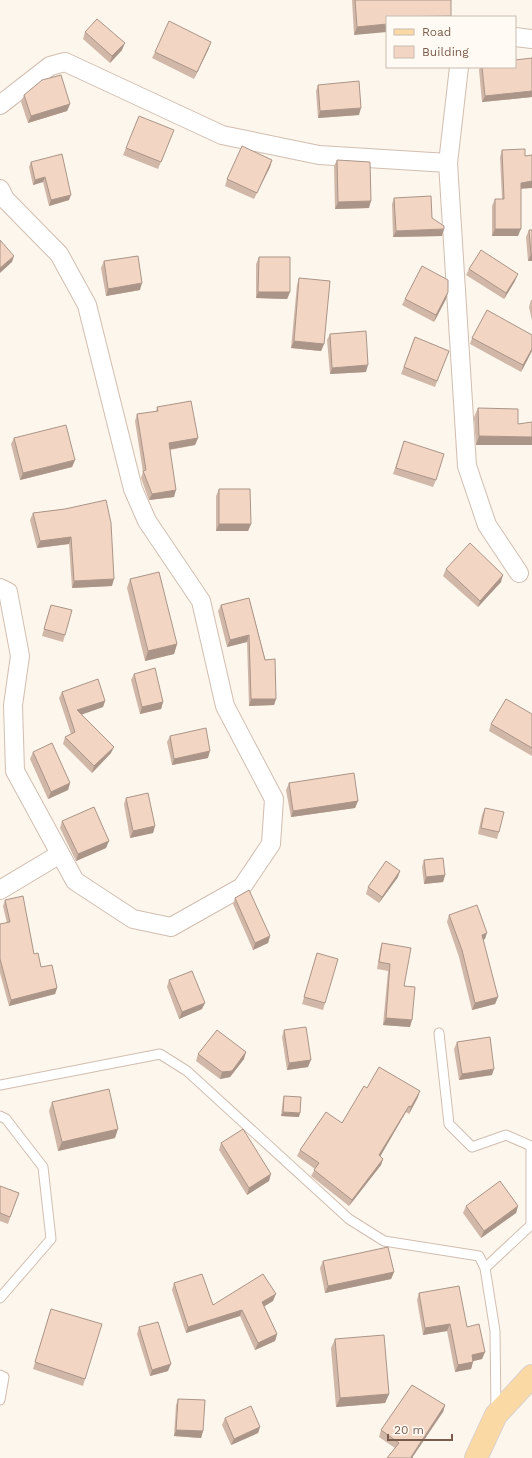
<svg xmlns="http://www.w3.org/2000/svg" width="532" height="1458" font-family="'Work Sans',sans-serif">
  <rect width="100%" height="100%" fill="#fdf6ec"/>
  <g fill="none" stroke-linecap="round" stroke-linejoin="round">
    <g stroke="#d1beb0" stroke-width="11">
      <g id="lane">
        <polyline points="439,1033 449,1124 472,1147 506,1135 531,1146 531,1225 485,1268"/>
        <polyline points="0,1085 160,1054 187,1071 349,1219 384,1241 479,1256 485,1268 495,1331 496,1411"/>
        <polyline points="0,1116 6,1119 43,1167 51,1239 0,1298"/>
        <polyline points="0,1375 4,1377 0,1400"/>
      </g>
    </g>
    <g stroke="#d1beb0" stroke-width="20">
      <g id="street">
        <polyline points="515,37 532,39"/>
        <polyline points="459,67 448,163 467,466 487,525 519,573"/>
        <polyline points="0,105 50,66 65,62 222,135 319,155 448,163"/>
        <polyline points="0,189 5,199 59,254 87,305 133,489 147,521 201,601 225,706 274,799 271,844 242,887 171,927 133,919 75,881 15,771 13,705 20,656 8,592 0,588"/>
        <polyline points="0,890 60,854"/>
      </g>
    </g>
    <g stroke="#dad1cd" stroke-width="24">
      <polyline id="primary" points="476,1458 496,1415 532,1376"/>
    </g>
    <use href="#lane" stroke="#fff" stroke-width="9"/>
    <use href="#street" stroke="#fff" stroke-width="18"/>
    <use href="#primary" stroke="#fbd9a5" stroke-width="22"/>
  </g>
  <g fill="#d1b7a8">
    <polygon points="352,0 451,0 387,17 354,35"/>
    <polygon points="85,32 122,50 110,63 83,39"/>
    <polygon points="209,48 194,79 152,58 155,52"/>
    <polygon points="532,58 532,97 482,102 479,70 480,67 515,67"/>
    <polygon points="318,85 359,115 318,118 316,91"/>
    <polygon points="24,95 70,104 67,111 28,123 21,102"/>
    <polygon points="171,137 158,169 123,155 126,148"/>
    <polygon points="502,150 521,189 518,236 492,236 492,206 495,199 502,199 500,157"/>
    <polygon points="272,160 270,167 254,199 225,186 227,179"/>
    <polygon points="337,160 369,208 335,209 334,166"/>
    <polygon points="31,162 69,200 49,206 43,182 33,185 29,167"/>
    <polygon points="394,198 432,218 442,236 393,237 392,204"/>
    <polygon points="529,230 532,230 532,261 528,261 526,237"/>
    <polygon points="259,257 290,292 287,299 256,298 256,264"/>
    <polygon points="104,261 140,290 106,296 101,268"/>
    <polygon points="469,269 515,281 504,299 466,275"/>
    <polygon points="299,278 324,344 321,351 291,348 297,285"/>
    <polygon points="448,292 446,299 434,322 402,305 405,299"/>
    <polygon points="531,300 532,300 532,321 529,307"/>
    <polygon points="330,334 366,372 330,374 327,340"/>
    <polygon points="532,335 532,351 521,372 470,344 472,338"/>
    <polygon points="415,337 449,351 435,387 401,374"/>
    <polygon points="157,407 198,438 195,445 170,450 174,497 149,500 141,478 143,472 135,421 137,414 156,412"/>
    <polygon points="478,408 518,424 476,445 474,417"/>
    <polygon points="14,438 75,460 72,467 20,480 11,444"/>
    <polygon points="404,441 436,480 433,487 393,474"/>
    <polygon points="219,489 251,524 248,531 216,531 216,496"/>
    <polygon points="65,509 112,586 72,588 69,544 37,548 30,520 33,513"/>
    <polygon points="446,569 501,582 478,607 443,576"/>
    <polygon points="130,579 177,644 174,654 145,661 127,588"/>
    <polygon points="249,598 276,699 274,705 249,706 247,642 227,647 218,611 221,605"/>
    <polygon points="51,605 65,635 63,642 42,636"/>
    <polygon points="134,674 163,702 161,709 140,714 131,680"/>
    <polygon points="62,692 105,701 103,707 82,714 111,753 92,773 63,744 65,737 71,734 59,698"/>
    <polygon points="532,714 532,756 489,731 491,724"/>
    <polygon points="170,736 208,758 172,765 167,742"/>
    <polygon points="33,752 70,783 68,790 48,799 30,759"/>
    <polygon points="289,783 358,801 355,808 291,817 286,790"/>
    <polygon points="126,798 155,826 153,833 130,838 124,804"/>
    <polygon points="485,808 499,832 497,839 478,834 482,815"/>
    <polygon points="62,821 106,848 76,861 60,828"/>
    <polygon points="424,860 445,875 443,882 424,884 422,867"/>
    <polygon points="398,877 379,903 366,894 368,887"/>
    <polygon points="235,898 270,936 268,943 253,950 233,904"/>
    <polygon points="5,900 41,967 57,988 55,994 9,1006 0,973 0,924 7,923 3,906"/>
    <polygon points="449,915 485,939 483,940 498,997 495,1004 472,1010 459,957 447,922"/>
    <polygon points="382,943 404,986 410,1027 383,1025 388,971 377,969 380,950"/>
    <polygon points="317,953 325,1003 323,1010 302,1004"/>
    <polygon points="169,980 202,1009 179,1019 167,987"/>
    <polygon points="284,1030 308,1067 287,1070 282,1037"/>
    <polygon points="457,1042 492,1075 459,1080 454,1049"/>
    <polygon points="198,1054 244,1059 230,1077 220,1079 196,1061"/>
    <polygon points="367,1088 418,1097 409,1114 406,1112 380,1156 383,1159 381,1165 349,1206 311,1176 315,1169 297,1156 300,1150 342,1123"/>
    <polygon points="284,1096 299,1117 281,1116 283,1099"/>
    <polygon points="52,1102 115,1138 58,1151 49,1111"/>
    <polygon points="221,1143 269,1181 247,1195 219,1150"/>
    <polygon points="0,1186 19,1193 8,1224 0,1221"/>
    <polygon points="466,1206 518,1206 516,1213 481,1238 463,1213"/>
    <polygon points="323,1261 394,1272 391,1279 325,1293 320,1268"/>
    <polygon points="174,1283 213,1305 273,1301 264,1306 277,1334 275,1341 255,1350 240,1316 186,1333 172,1290"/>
    <polygon points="419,1293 467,1327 485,1352 482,1359 473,1361 471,1369 455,1372 447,1331 423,1335 417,1300"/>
    <polygon points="51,1309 85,1379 83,1386 33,1369"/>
    <polygon points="139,1327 168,1371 150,1376 137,1334"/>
    <polygon points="335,1339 389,1394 385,1403 336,1407 331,1348"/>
    <polygon points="178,1399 203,1431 201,1438 174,1436 176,1405"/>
    <polygon points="445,1405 443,1412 395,1448 379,1437 381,1430"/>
    <polygon points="225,1418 260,1427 258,1433 231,1445 222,1425"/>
  </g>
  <g fill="#aa9588">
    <polygon points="387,24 387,32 354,35 357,27"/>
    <polygon points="211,42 209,48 194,79 197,72"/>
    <polygon points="125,43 122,50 110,63 112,56"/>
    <polygon points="532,91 532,97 482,102 485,96"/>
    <polygon points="70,104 67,111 28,123 31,116"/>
    <polygon points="361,108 359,115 318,118 320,111"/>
    <polygon points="272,160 270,167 254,199 257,193"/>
    <polygon points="45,177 43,182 33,185 35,180"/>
    <polygon points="532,181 532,188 519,189 521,183"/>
    <polygon points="71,195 69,200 49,206 51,200"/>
    <polygon points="371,201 369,208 335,209 338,202"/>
    <polygon points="444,229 442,236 393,237 396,231"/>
    <polygon points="495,229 521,229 518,236 492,236"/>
    <polygon points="531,254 532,254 532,261 528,261"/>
    <polygon points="14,256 12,262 0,273 0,268"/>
    <polygon points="518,274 515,281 504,299 506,293"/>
    <polygon points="142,283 140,290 106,296 108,289"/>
    <polygon points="258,292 290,292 287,299 256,298"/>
    <polygon points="448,292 446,299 434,322 436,315"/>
    <polygon points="294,341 324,344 321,351 291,348"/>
    <polygon points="532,349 532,351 521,372 523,365"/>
    <polygon points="368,365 366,372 330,374 332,368"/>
    <polygon points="479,436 532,437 532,445 476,445"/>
    <polygon points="198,438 195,445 166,450 169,443"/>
    <polygon points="75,460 72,467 20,480 23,473"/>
    <polygon points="176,490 174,497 149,500 152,494"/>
    <polygon points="219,524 251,524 248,531 216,531"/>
    <polygon points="71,537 69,544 37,548 40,541"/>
    <polygon points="503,575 501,582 478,607 480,601"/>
    <polygon points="114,579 112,586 72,588 74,581"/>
    <polygon points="249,635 247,642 227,647 230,640"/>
    <polygon points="177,644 174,654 145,661 148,651"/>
    <polygon points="251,699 276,699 274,705 249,706"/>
    <polygon points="105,701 103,707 75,717 77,710"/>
    <polygon points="163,702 161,709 140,714 142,707"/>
    <polygon points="114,747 111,753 92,773 94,766"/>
    <polygon points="210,751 208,758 172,765 174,759"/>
    <polygon points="70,783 68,790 48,799 51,792"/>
    <polygon points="358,801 355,808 291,817 293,811"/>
    <polygon points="155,826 153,833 130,838 133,831"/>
    <polygon points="109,841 106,848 76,861 78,854"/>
    <polygon points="400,871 398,877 379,903 382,897"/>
    <polygon points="445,875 443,882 424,884 426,877"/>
    <polygon points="487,933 485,939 479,941 482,935"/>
    <polygon points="270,936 268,943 253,950 255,943"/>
    <polygon points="57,988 55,994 9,1006 11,1000"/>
    <polygon points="498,997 495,1004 472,1010 475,1003"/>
    <polygon points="205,1003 202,1009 179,1019 182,1012"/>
    <polygon points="386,1018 412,1020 410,1027 383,1025"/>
    <polygon points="246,1052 244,1059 230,1077 220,1079 222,1072"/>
    <polygon points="311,1060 308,1067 287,1070 289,1063"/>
    <polygon points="494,1069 492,1075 459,1080 462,1074"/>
    <polygon points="420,1091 418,1097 409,1114 411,1107"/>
    <polygon points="409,1106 406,1112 377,1162 379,1155"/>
    <polygon points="283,1112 300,1113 299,1117 281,1116"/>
    <polygon points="118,1129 115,1138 58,1151 62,1142"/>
    <polygon points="383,1159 381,1165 349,1206 352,1200"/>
    <polygon points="271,1174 269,1181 247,1195 249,1188"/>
    <polygon points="518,1206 516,1213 481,1238 484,1231"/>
    <polygon points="394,1272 391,1279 325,1293 328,1286"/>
    <polygon points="276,1294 273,1301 260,1309 262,1302"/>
    <polygon points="242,1310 240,1316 186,1333 188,1327"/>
    <polygon points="450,1324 447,1331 423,1335 425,1328"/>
    <polygon points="277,1334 275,1341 255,1350 258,1343"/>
    <polygon points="485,1352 482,1359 469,1362 472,1355"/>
    <polygon points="473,1362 471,1369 455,1372 458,1365"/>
    <polygon points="171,1364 168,1371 150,1376 152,1370"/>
    <polygon points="389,1394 385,1403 336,1407 340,1398"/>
    <polygon points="445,1405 443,1412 412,1458 411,1457"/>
    <polygon points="260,1427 258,1433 231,1445 234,1439"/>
    <polygon points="176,1430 203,1431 201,1438 174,1436"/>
  </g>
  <g fill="#f3d5c3" stroke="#aa9588">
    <polygon points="355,0 451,0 451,16 387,17 387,24 357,27"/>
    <polygon points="97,19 125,43 112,56 85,32"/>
    <polygon points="169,21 211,42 197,72 155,52"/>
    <polygon points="532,58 532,91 485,96 482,67 515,67 515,60"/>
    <polygon points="61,75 70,104 31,116 24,95 42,80"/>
    <polygon points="359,81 361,108 320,111 318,85"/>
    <polygon points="139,116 174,130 161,162 126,148"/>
    <polygon points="242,146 272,160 257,193 227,179"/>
    <polygon points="525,149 525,156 532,155 532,181 521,183 521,229 495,229 495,199 504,199 502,150"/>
    <polygon points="62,154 71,195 51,200 45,177 35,180 31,162"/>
    <polygon points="337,160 370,162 371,201 338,202"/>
    <polygon points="431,196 432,218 444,226 444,229 396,231 394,198"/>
    <polygon points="529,230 532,230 532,254 531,254"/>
    <polygon points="0,240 14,256 0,268"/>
    <polygon points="481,250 518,274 506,293 469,269"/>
    <polygon points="138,256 142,283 108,289 104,261"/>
    <polygon points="259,257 290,257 290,292 258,292"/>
    <polygon points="422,266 448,280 448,292 436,315 405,299"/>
    <polygon points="299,278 330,281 324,344 294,341"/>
    <polygon points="487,310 532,335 532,349 523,365 472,338"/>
    <polygon points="366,331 368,365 332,368 330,334"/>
    <polygon points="415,337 449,351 437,381 404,367"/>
    <polygon points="191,401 198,438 169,443 176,490 152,494 143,471 146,470 137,414 158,411 157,407"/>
    <polygon points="478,408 518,409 518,424 532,422 532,437 479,436"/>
    <polygon points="66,425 75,460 23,473 14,438"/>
    <polygon points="404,441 444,454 436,480 396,468"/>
    <polygon points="219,489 250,489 251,524 219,524"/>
    <polygon points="106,500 111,523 114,579 74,581 71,537 40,541 33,513 65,509"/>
    <polygon points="470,543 503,575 480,601 446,569"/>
    <polygon points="159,572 177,644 148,651 130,579"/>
    <polygon points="249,598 265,660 275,659 276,699 251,699 249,635 230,640 221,605"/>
    <polygon points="51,605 72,610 65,635 44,629"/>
    <polygon points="155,668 163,702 142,707 134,674"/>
    <polygon points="98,679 105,701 77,710 114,747 94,766 65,737 75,732 62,692"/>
    <polygon points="506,699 532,714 532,748 491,724"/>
    <polygon points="206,728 210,751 174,759 170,736"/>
    <polygon points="52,743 70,783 51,792 33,752"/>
    <polygon points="354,773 358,801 293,811 289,783"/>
    <polygon points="148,793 155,826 133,831 126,798"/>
    <polygon points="94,807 109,841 78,854 62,821"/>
    <polygon points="485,808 504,812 499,832 481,828"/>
    <polygon points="443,858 445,875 426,877 424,860"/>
    <polygon points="386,861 400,871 382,897 368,887"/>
    <polygon points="249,890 270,936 255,943 235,898"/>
    <polygon points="23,896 34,954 38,953 41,967 52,965 57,988 11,1000 0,959 0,924 10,922 5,900"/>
    <polygon points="477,905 487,933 482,935 498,997 475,1003 462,950 449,915"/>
    <polygon points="382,943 411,948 404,986 415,987 412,1020 386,1018 390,964 379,962"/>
    <polygon points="317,953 338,959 325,1003 304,997"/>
    <polygon points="192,971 205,1003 182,1012 169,980"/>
    <polygon points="306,1027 311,1060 289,1063 284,1030"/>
    <polygon points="217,1030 246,1052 232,1071 222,1072 198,1054"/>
    <polygon points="490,1037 494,1069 462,1074 457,1042"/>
    <polygon points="379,1067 420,1091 411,1107 409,1106 379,1155 383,1159 352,1200 314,1170 319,1163 300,1150 326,1112 342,1123 364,1086 367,1088"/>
    <polygon points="109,1089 118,1129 62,1142 52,1102"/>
    <polygon points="284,1096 301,1097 300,1113 283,1112"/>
    <polygon points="243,1129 271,1174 249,1188 221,1143"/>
    <polygon points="500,1181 518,1206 484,1231 466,1206"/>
    <polygon points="0,1186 19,1193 10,1217 0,1213"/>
    <polygon points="388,1247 394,1272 328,1286 323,1261"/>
    <polygon points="202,1274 213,1305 263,1274 276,1294 262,1302 277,1334 258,1343 242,1310 188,1327 174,1283"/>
    <polygon points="459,1286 467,1327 479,1324 485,1352 472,1355 473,1362 458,1365 450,1324 425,1328 419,1293"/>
    <polygon points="51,1309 102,1324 85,1379 35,1362"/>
    <polygon points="158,1322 171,1364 152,1370 139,1327"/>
    <polygon points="384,1335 389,1394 340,1398 335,1339"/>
    <polygon points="412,1385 445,1405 411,1457 413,1458 387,1458 399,1443 381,1430"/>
    <polygon points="178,1399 205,1400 203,1431 176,1430"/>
    <polygon points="251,1406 260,1427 234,1439 225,1418"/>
  </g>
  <rect x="386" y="16" width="130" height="52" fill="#fffaf3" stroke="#cabbb1"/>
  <rect x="394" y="29" width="20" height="6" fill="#fbd9a5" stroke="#cabbb1"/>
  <text x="422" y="36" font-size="12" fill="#7a5c4d">Road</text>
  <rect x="394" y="46" width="20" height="12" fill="#f3d5c3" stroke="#cabbb1"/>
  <text x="422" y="56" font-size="12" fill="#7a5c4d">Building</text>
  <path d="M388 1434v6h64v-6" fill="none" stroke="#7a5c4d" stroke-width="2"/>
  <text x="394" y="1434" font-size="12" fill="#7a5c4d" stroke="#fffaf3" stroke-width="3" paint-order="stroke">20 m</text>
</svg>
